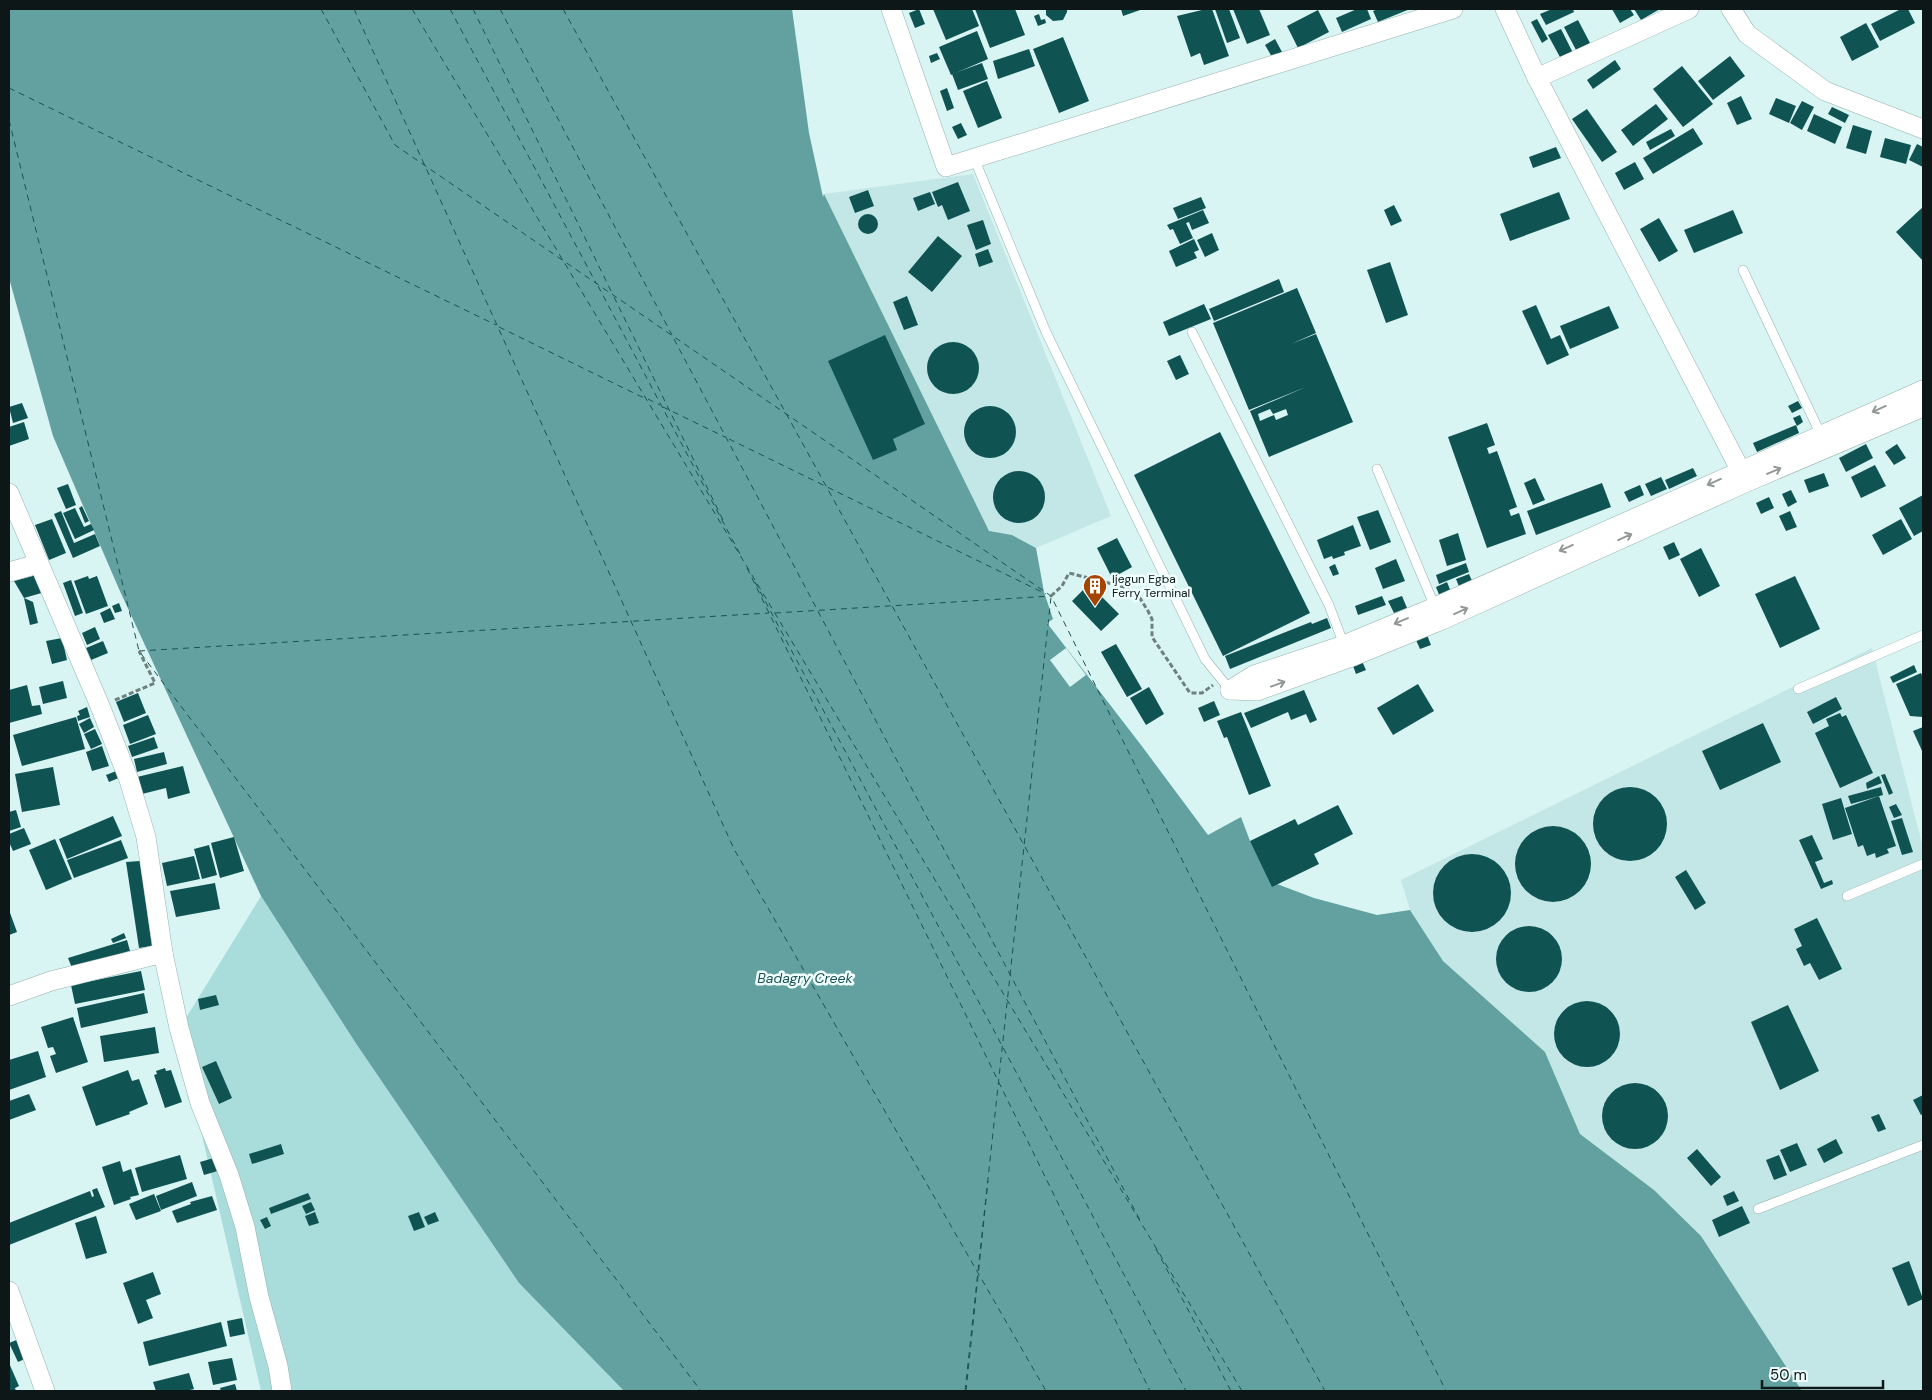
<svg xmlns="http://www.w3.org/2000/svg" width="1932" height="1400" font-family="'DM Sans',sans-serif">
  <rect width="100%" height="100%" fill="#d8f4f3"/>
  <g fill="#c2e7e6">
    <polygon points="973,174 1111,516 1036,548 1012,535 989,532 824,194"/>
    <polygon points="1872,648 1923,848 1923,1391 1802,1391 1701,1236 1654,1190 1580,1134 1545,1052 1443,961 1410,910 1401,880"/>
  </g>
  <polygon fill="#a9dddc" points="261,896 357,1045 519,1283 624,1391 261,1391 178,1031"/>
  <polygon fill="#63a0a0" points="9,9 792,9 809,133 823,197 824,194 989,531 1012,535 1036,548 1044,592 1053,619 1047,623 1141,745 1208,835 1241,817 1250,841 1277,884 1314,898 1377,915 1410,910 1443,961 1545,1052 1580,1134 1654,1190 1701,1236 1802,1391 624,1391 519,1283 357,1045 261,896 119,589 53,436 9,278"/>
  <polygon fill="#d8f4f3" points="1066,648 1086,675 1070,687 1050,660"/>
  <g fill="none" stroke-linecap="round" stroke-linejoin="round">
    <g stroke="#1c5252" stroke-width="1" stroke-dasharray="6 5" stroke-linecap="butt">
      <polyline points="321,9 395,145 1051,596 1446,1391"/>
      <polyline points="354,9 734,849 1046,1391"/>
      <polyline points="412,9 1242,1391"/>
      <polyline points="450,9 596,283"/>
      <polyline points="473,9 612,293"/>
      <polyline points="500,9 672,335"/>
      <polyline points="563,9 1325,1391"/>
      <polyline points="9,88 496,325"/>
      <polyline points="9,120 139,651 701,1391"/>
      <polyline points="598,286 740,554"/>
      <polyline points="614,297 723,520"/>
      <polyline points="499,327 644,398"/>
      <polyline points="674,339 1141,1222"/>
      <polyline points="648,399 660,405"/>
      <polyline points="663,407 725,437"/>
      <polyline points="729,439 1046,594"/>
      <polyline points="747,568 1150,1391"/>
      <polyline points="755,582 1186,1391"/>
      <polyline points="775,613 1051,596"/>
      <polyline points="139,651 769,613"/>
      <polyline points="1156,1249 1231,1391"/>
      <polyline points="965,1391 1051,597"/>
      <polyline points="966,1391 988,1181"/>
    </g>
  </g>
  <g fill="#105353" fill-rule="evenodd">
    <polygon points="919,9 925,24 915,28 909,13"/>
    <polygon points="933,9 972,9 979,26 946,40"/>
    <polygon points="975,9 1015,9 1025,35 990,48"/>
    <polygon points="1046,9 1067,9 1067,12 1063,20 1053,21 1046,15"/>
    <polygon points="1121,9 1143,9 1123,16"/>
    <polygon points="1206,9 1212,9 1229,56 1204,65 1200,53 1191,57 1177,16"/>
    <polygon points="1215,9 1229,9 1240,38 1227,43"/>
    <polygon points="1233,9 1259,9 1270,35 1247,44"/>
    <polygon points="1357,9 1367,9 1371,19 1342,32 1336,18"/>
    <polygon points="1378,9 1410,9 1378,22 1373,11"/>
    <polygon points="1552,9 1573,9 1574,12 1546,25 1540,14"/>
    <polygon points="1612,9 1630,9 1634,15 1620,23"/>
    <polygon points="1634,9 1660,9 1641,20"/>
    <polygon points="1901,9 1908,9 1915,23 1880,41 1871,24"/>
    <polygon points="1318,10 1329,32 1298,48 1287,26"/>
    <polygon points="1039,14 1041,20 1045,19 1046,23 1038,26 1034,16"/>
    <polygon points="1537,19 1548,39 1542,43 1531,22"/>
    <polygon points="1578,20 1590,43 1576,50 1564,27"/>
    <polygon points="1866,23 1879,47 1852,61 1840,37"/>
    <polygon points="1561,29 1573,53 1561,59 1548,35"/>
    <polygon points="977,31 988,59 951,75 939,47"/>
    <polygon points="1063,37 1089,101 1059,113 1033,49"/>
    <polygon points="1275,39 1282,52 1272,57 1265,45"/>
    <polygon points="1029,49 1035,66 998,79 993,61"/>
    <polygon points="937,53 940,59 931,63 929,56"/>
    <polygon points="1730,56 1745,76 1713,100 1698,81"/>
    <polygon points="1615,60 1621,69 1593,89 1587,80"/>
    <polygon points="982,63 988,79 958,90 952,74"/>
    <polygon points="1682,66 1713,104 1683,127 1653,89"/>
    <polygon points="987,81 1002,118 978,128 963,91"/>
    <polygon points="947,88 954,108 947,111 940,91"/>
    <polygon points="1741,96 1752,119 1737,125 1727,103"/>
    <polygon points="1776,98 1796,106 1789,123 1769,114"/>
    <polygon points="1802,101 1814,107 1802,130 1790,123"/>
    <polygon points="1656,104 1668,119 1633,146 1621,130"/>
    <polygon points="1832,107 1849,115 1845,123 1828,114"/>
    <polygon points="1587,109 1617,152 1602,162 1572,119"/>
    <polygon points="1814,114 1842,127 1835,144 1807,131"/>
    <polygon points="961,123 967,135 958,139 952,127"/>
    <polygon points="1853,125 1872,131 1866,154 1846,148"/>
    <polygon points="1693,128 1703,144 1653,174 1643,158"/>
    <polygon points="1671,129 1675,136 1650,150 1646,142"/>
    <polygon points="1885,138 1911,145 1906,164 1880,157"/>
    <polygon points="1917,144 1923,147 1923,167 1909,160"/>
    <polygon points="1556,147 1561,158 1533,168 1529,157"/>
    <polygon points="1635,162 1644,179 1624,190 1615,173"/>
    <polygon points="958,182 970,211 948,220 942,205 938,207 932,192"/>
    <polygon points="868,190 874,206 855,213 849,197"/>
    <polygon points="930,192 935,204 918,211 913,198"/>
    <polygon points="1559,192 1570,219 1510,241 1500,214"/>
    <polygon points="1201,197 1206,208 1178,219 1173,208"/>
    <polygon points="1394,205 1402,221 1391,226 1384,210"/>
    <polygon points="1923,207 1923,261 1896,232"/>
    <polygon points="1203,210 1209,223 1192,230 1189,222 1186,223 1193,238 1180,244 1173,229 1170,230 1167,225"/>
    <polygon points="1733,210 1743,233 1694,253 1684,230"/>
    <circle cx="868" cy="224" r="10"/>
    <polygon points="1659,218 1678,251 1659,262 1640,229"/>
    <polygon points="983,220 991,244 976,250 967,225"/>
    <polygon points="1212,233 1219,250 1205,257 1197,240"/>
    <polygon points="938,236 962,256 932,292 908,272"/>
    <polygon points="1194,239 1199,250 1194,252 1197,258 1176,267 1169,251"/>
    <polygon points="988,249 993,262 979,267 975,254"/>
    <polygon points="1390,262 1408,315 1386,323 1367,270"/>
    <polygon points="1279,279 1284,292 1214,321 1209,309"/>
    <path d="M1297,288l19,45 -25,11 25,-10 37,88 -84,35 -19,-46 56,-24 -57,23 -36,-87zM1270,409l3,5 13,-5 2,6 -12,5 -2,-5 -14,6 -2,-7z"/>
    <polygon points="907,296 918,325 904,330 893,302"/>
    <polygon points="1204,304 1211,319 1169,336 1163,322"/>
    <polygon points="1536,305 1551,339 1560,335 1569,355 1547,365 1522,311"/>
    <polygon points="1609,306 1619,328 1570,349 1560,326"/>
    <polygon points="885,335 925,424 893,439 897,450 873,460 828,361"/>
    <circle cx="953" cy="368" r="26"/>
    <polygon points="1180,355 1189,374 1176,380 1167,361"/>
    <polygon points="1798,401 1802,408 1792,413 1788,406"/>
    <polygon points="22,403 28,418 13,423 9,407"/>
    <circle cx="990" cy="432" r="26"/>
    <polygon points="1800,415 1803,422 1797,426 1793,418"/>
    <polygon points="24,422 29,439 9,446 9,427"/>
    <polygon points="1487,423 1495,445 1487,448 1489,454 1497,451 1517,507 1509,510 1511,516 1519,513 1526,534 1487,548 1448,437"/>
    <polygon points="1796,425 1799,433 1757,452 1753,443"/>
    <polygon points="1220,432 1310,613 1223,656 1134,475"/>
    <polygon points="1866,444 1873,458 1846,472 1839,458"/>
    <polygon points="1897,444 1906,458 1894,465 1885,452"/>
    <polygon points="1875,465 1886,486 1861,498 1851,477"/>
    <polygon points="1693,468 1697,476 1669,489 1665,480"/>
    <circle cx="1019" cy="497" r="26"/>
    <polygon points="1824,473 1829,486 1809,493 1804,480"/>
    <polygon points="1661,477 1667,489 1651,496 1645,484"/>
    <polygon points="1535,478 1545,500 1533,505 1524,483"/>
    <polygon points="1602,483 1611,507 1536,535 1527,511"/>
    <polygon points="68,484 76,505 66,509 57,488"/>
    <polygon points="1640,485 1644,495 1629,502 1624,492"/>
    <polygon points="1791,490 1797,502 1788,507 1782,494"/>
    <polygon points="1923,495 1923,531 1914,536 1899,508"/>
    <polygon points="1769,497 1774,508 1761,514 1756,503"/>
    <polygon points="82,506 89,521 85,523 79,508"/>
    <polygon points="75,508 84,527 91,524 94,530 75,539 63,513"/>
    <polygon points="1378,510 1391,542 1370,550 1357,517"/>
    <polygon points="61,511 74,543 95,534 100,546 73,558 54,514"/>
    <polygon points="1790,511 1797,527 1786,531 1779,516"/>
    <polygon points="52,519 66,553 49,560 35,525"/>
    <polygon points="1901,519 1912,539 1883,555 1872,535"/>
    <polygon points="1353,525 1361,546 1344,552 1345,555 1333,559 1332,556 1324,559 1317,540"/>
    <polygon points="1458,533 1466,560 1447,566 1439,540"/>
    <polygon points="1117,538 1132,567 1112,578 1097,548"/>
    <polygon points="1674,542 1680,555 1669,560 1663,547"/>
    <polygon points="1701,548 1720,586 1699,597 1680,559"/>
    <polygon points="1396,559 1405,581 1383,589 1375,568"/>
    <polygon points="1466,563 1469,572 1439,584 1436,575"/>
    <polygon points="1335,564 1339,574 1333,576 1329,567"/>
    <polygon points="40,574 45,592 24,598 33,602 38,623 30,625 24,598 14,581"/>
    <polygon points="1469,574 1473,583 1460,589 1456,579"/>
    <polygon points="88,576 89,579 97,576 108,606 86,614 74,581"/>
    <polygon points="1795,576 1820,629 1780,648 1755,594"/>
    <polygon points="71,580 83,613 75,616 63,583"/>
    <polygon points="1447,582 1451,592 1440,597 1436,587"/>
    <polygon points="1083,590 1089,597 1096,591 1119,614 1101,631 1072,601"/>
    <polygon points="1382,596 1386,605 1358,615 1355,606"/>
    <polygon points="1402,596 1407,608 1394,613 1388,601"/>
    <polygon points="119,603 122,611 115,613 112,606"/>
    <polygon points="110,608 115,619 104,623 100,613"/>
    <polygon points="1327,618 1331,628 1230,669 1225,656 1311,622 1312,624"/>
    <polygon points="95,627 100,639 87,645 82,633"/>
    <polygon points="1427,635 1431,645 1420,649 1416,640"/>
    <polygon points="62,638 67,660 52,664 46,641"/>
    <polygon points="103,641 108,653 91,660 86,648"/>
    <polygon points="1116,644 1142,689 1127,697 1101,652"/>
    <polygon points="1361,659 1366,670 1356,674 1352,663"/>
    <polygon points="1914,665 1917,672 1893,683 1890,677"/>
    <polygon points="1921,673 1923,677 1923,717 1910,716 1896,684"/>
    <polygon points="63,681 67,698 43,704 39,687"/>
    <polygon points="1418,684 1434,711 1393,735 1377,708"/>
    <polygon points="27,685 32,706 40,705 42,714 9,723 9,690"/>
    <polygon points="1149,687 1164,714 1146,725 1130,698"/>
    <polygon points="1304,690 1317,720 1310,723 1306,714 1291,720 1288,712 1251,728 1244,713"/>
    <polygon points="138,693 146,713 124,722 116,702"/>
    <polygon points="1836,697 1842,709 1813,724 1807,712"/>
    <polygon points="1214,701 1220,715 1204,722 1198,708"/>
    <polygon points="87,707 90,717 78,721 77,716 80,715 78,711"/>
    <polygon points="1241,712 1271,786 1249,795 1227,737 1224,738 1217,721"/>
    <polygon points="1840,713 1842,717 1846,715 1873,773 1840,788 1815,733 1829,726 1826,719"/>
    <polygon points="148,715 156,734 130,744 123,725"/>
    <polygon points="76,717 85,749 22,766 13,735"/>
    <polygon points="90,718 94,727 84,733 79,724"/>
    <polygon points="1763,723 1781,762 1720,790 1702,751"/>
    <polygon points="1923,727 1923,753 1913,731"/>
    <polygon points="95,729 102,744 91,749 84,734"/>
    <polygon points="154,737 158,748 132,757 128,746"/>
    <polygon points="102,746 109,766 92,771 86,752"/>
    <polygon points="164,752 167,764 137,772 134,759"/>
    <polygon points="183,766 190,793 168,799 166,788 142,794 137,777"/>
    <polygon points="53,767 60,805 22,812 15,774"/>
    <polygon points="119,770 121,777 109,782 106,775"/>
    <polygon points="1885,774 1893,793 1889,795 1881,775"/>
    <polygon points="1879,776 1882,783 1867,789 1866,783"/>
    <polygon points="1881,787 1883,795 1851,804 1848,796"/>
    <circle cx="1630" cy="824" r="37"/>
    <polygon points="1879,796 1896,846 1887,849 1889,853 1876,858 1875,853 1867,856 1863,845 1858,847 1845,808"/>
    <polygon points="1841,798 1852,834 1833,840 1822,804"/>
    <polygon points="1896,804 1902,815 1894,818 1889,807"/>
    <polygon points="1338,805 1353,834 1314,854 1319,864 1272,887 1250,841 1295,819 1298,825"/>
    <polygon points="16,810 21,827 9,831 9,812"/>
    <polygon points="113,816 122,836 67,859 59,839"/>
    <polygon points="1902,818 1913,852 1902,855 1891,821"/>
    <circle cx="1553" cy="864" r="38"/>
    <polygon points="24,828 31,844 13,851 9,842 9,834"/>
    <polygon points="1812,835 1823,859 1815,862 1824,883 1832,880 1833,884 1821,889 1799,840"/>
    <polygon points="234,837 244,871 220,878 211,843"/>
    <polygon points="55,839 72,879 46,890 29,850"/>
    <polygon points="121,840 128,858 74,878 67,860"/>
    <polygon points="209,845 217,875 202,879 194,849"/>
    <circle cx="1472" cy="893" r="39"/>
    <polygon points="194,856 200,879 167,886 162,863"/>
    <polygon points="140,861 152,946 139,948 126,862"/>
    <polygon points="1686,870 1706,903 1695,910 1675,877"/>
    <polygon points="215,883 220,909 176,917 170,891"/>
    <polygon points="9,910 17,932 9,935"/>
    <polygon points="1817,918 1842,969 1819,980 1810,963 1804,966 1796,949 1802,946 1794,929"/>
    <circle cx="1529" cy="959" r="33"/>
    <polygon points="124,933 126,938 113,943 111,939"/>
    <polygon points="127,940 130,951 72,968 68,958"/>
    <polygon points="141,971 145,990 75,1004 71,985"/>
    <polygon points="144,993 148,1013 81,1028 77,1008"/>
    <polygon points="216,995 219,1005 200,1010 198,999"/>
    <circle cx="1587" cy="1034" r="33"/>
    <polygon points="1788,1005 1819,1071 1780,1090 1751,1022"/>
    <polygon points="73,1017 88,1062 56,1073 50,1056 56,1054 53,1047 48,1048 41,1027"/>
    <polygon points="155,1027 159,1053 104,1062 100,1036"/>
    <polygon points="38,1051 46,1077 9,1090 9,1060"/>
    <polygon points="216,1061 232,1098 219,1104 202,1067"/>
    <polygon points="165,1068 166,1071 171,1070 182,1102 165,1108 154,1075 157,1074 156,1071"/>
    <polygon points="128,1070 132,1081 139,1079 148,1104 129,1112 130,1114 96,1126 82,1087"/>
    <circle cx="1635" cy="1116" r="33"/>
    <polygon points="29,1094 36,1110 9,1120 9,1101"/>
    <polygon points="1923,1095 1923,1114 1921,1115 1913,1100"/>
    <polygon points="1879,1114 1886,1129 1878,1132 1871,1117"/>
    <polygon points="1836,1139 1843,1153 1824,1163 1817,1149"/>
    <polygon points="1797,1143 1807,1165 1790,1172 1780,1150"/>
    <polygon points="281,1144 284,1154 252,1164 249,1154"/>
    <polygon points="1697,1149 1721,1177 1711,1186 1687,1158"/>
    <polygon points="180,1155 187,1179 142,1192 135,1168"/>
    <polygon points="1779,1155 1787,1175 1774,1180 1766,1160"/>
    <polygon points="217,1157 221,1170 204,1175 200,1162"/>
    <polygon points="120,1161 123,1172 131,1169 139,1195 130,1197 131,1199 114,1205 102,1167"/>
    <polygon points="192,1182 197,1196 161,1210 156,1196"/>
    <polygon points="97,1188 105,1207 9,1245 9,1223 90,1191 92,1197 94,1196 92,1190"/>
    <polygon points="1734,1191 1739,1201 1727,1206 1723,1196"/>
    <polygon points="308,1193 311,1199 271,1214 269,1208"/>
    <polygon points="154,1194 161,1211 136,1220 129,1204"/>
    <polygon points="212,1196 217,1210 177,1223 172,1211 191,1204 190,1202"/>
    <polygon points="311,1202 315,1210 306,1214 302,1206"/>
    <polygon points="1742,1206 1750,1223 1719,1237 1712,1220"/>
    <polygon points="315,1212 319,1223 309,1226 305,1216"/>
    <polygon points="419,1212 425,1227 414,1231 408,1216"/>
    <polygon points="435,1212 439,1221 428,1225 424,1217"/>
    <polygon points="96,1216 107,1253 86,1259 75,1223"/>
    <polygon points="267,1217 271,1226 265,1229 260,1220"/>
    <polygon points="1909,1261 1923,1299 1908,1306 1892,1268"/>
    <polygon points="153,1272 161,1294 146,1300 153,1318 138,1324 123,1283"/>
    <polygon points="242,1318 245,1334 230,1337 227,1321"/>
    <polygon points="221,1322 227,1346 149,1366 143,1342"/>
    <polygon points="19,1339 27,1358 18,1362 9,1343"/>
    <polygon points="232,1358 237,1380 213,1385 208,1362"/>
    <polygon points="9,1363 19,1386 15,1388 16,1391 9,1391"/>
    <polygon points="189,1373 194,1389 186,1391 156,1391 153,1382"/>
    <polygon points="235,1384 237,1391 221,1391 220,1388"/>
  </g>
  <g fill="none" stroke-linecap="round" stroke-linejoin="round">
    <g stroke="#96b1b0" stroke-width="10">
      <g id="service">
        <polyline points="974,158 1046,332 1205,659 1230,690"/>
        <polyline points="1743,270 1821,435"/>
        <polyline points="1192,332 1329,605 1344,645"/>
        <polyline points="1377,469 1435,607"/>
        <polyline points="1798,689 1923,635"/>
        <polyline points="1847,896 1923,864"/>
        <polyline points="1758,1209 1923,1145"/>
      </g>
    </g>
    <g stroke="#96b1b0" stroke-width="20">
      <g id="minor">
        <polyline points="891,9 946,167 1453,9"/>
        <polyline points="1505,9 1537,78 1746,481"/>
        <polyline points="1731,9 1747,34 1825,91 1923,129"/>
        <polyline points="1537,78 1689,9"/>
        <polyline points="9,493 100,706 129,780 146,837 163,953 179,1028 200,1103 229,1175 245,1227 259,1297 278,1366 282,1391"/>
        <polyline points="9,572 38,564"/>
        <polyline points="1230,690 1254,675 1344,645 1435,607 1923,390"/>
        <polyline points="1230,690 1257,691 1354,656 1442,620 1747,482 1923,407"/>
        <polyline points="9,996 51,981 163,953"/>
        <polyline points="9,1291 45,1391"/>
      </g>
    </g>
    <g stroke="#6e8080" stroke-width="3" stroke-dasharray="5 2.5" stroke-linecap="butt">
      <polyline points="1051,596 1062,586 1069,573 1124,587 1138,595 1148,611 1152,619 1152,637 1190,693 1202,693 1213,685"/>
      <polyline points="115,700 155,683 139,651"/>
    </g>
    <use href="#service" stroke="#fff" stroke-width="9"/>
    <use href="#minor" stroke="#fff" stroke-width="19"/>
  </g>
  <defs><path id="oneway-shaft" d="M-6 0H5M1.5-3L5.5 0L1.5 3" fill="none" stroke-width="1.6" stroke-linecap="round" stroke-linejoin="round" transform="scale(1.25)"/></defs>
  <g stroke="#929797">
    <use href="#oneway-shaft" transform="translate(1879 409) rotate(156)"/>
    <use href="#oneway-shaft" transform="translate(1774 471) rotate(-23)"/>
    <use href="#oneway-shaft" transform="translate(1714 482) rotate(156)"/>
    <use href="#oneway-shaft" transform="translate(1625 537) rotate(-24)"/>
    <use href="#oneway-shaft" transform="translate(1566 548) rotate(156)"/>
    <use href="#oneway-shaft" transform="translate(1461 611) rotate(-24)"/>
    <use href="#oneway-shaft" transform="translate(1401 621) rotate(157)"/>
    <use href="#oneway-shaft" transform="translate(1278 684) rotate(-20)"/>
  </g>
  <defs>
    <g id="building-pin" transform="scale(1.25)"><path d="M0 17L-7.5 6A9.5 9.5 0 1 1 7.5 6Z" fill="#a54302" stroke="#eefffe"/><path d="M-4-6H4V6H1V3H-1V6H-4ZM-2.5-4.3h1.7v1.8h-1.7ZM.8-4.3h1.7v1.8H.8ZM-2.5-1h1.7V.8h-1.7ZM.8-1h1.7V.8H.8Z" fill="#fff"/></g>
  </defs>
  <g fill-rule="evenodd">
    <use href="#building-pin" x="1095" y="586"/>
  </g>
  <g text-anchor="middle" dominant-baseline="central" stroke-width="5" stroke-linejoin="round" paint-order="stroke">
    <g font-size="12" fill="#0d1717" stroke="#eefffe" text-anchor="start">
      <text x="1112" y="579">Ijegun Egba<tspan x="1112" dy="14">Ferry Terminal</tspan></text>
    </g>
    <g font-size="14" font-style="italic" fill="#1c5252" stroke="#eefffe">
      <text x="805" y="978">Badagry Creek</text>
    </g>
  </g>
  <rect width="1932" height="1400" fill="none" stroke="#0d1717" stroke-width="20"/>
  <path d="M1762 1380v8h121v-8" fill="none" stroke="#0d1717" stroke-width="2.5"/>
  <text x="1770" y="1380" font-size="15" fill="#0d1717" stroke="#eefffe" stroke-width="4" paint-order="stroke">50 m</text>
</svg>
